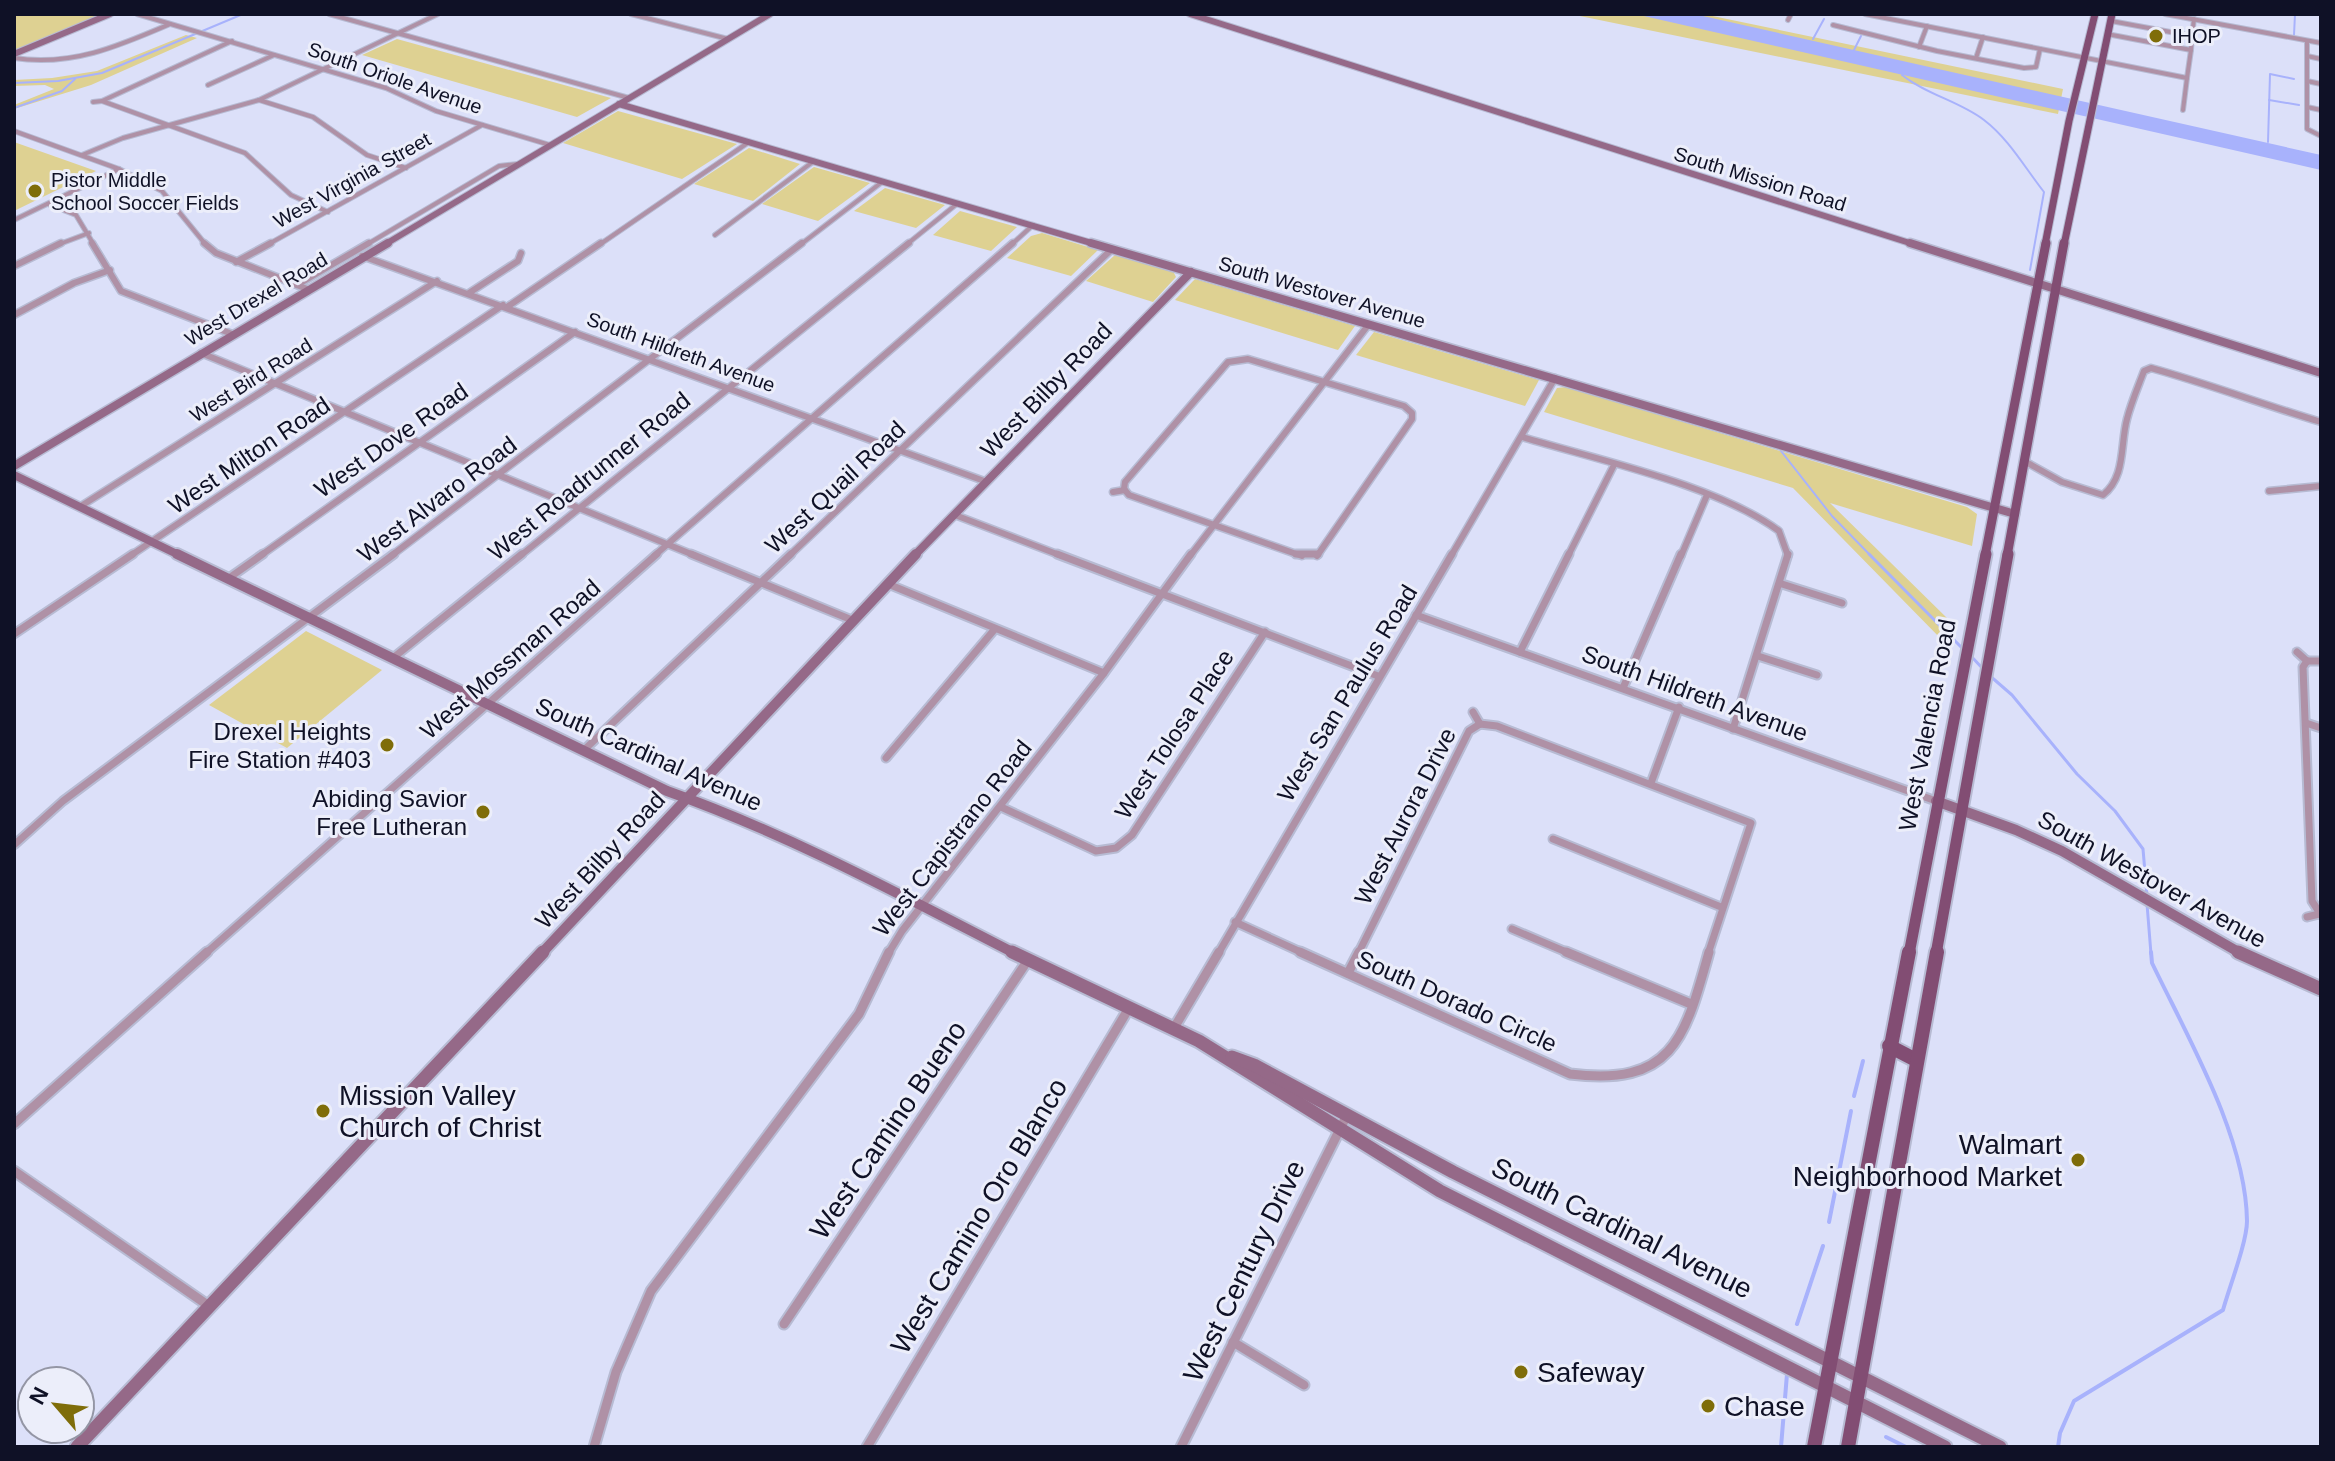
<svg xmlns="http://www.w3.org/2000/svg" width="2335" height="1461" font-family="Arial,sans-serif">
  <rect width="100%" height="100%" fill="#dce0f9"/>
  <g fill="#ded192">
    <polygon points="14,14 107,14 14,52"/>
    <polygon points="1570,14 1703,14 2063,89 2058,114"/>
    <polygon points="186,35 197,38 91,85 14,109 14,105 54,89 45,85 14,86 14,80 52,78 97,71"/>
    <polygon points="397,39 611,98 577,117 362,55"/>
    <polygon points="618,111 737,144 682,179 563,143"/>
    <polygon points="14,142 96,171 14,211"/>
    <polygon points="749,148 800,164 753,201 694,184"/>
    <polygon points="814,167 870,183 818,221 762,204"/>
    <polygon points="885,188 945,205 916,228 854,211"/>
    <polygon points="960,211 1017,227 991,251 933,235"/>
    <polygon points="1042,233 1098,250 1071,276 1007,258 1031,236"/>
    <polygon points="1115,255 1173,271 1176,277 1153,302 1086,281"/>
    <polygon points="1195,279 1355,326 1338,350 1175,300"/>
    <polygon points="1374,332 1539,380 1525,406 1356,355"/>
    <polygon points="1566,387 1967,507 1977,514 1972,546 1830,503 1948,619 1944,642 1793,488 1544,412 1557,388"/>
    <polygon points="306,631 382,670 287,748 209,705"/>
  </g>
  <polygon fill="#a8b2fc" points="1635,14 1694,14 2321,155 2321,170"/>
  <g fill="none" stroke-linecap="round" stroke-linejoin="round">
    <g stroke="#a8b2fc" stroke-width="2">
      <polyline points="2294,35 2295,14"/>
      <polyline points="1813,39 1824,19"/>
      <polyline points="1854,50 1861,36"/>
      <path d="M1902,75c25,20 57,26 82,45 25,19 41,48 60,72l-14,78"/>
      <polyline points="14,83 58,81 102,73 243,14"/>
      <polyline points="2269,100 2299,105"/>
      <polyline points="14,108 62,91 75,79"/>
      <polyline points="2268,142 2270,74 2294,79"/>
      <polyline points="1781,451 1832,516 1871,556"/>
    </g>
    <g stroke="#a8b2fc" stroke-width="3">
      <polyline points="1869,554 1964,650"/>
      <polyline points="1970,655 1984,670"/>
      <polyline points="1989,675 2012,695 2077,774 2115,811 2143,849 2147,896"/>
      <polyline points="1907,826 1911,805 1915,803"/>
      <polyline points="2147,904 2151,954"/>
    </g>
    <g stroke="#a8b2fc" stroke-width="4">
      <polyline points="1854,1096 1863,1061"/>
      <polyline points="1829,1222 1851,1111"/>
      <polyline points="1797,1324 1823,1246"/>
      <polyline points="1886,1437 1906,1447"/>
      <polyline points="1781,1447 1787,1374"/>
      <path d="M2058,1447l2,-14 14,-32 149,-91c6,-22 24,-68 24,-89 -1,-84 -59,-183 -95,-258l-1,-11"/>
    </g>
    <g stroke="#b7bbd3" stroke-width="6">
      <g id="street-far3">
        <polyline points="137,14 386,88 436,111 550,145"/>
        <polyline points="329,14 629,98"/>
        <polyline points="631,14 728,39"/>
        <polyline points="1865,14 2187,78 2191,50"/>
        <polyline points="2165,14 2321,43"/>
        <polyline points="1788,20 1791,14"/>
        <polyline points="2111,21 2192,36 2194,19"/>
        <polyline points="1833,25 1937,51 2024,68 2036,67 2040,49"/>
        <polyline points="2107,34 2191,50 2192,36"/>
        <polyline points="2307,41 2307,129 2321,136"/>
        <polyline points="1919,47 1927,26"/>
        <polyline points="2307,56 2321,59"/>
        <path d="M14,58c57,9 105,-12 156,-34"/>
        <polyline points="1976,58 1983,37"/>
        <polyline points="2307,81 2321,84"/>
        <polyline points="208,85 274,55"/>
        <polyline points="259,100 313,117 367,155 406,168"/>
        <polyline points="102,101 245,153 291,195 328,212"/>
        <polyline points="93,102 102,101 232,41"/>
        <polyline points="2307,107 2321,110"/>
        <polyline points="2183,110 2187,78"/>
        <polyline points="14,131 119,169 162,191 206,245"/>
        <polyline points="82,155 123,138 259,100 438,14"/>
        <polyline points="48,204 76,215 94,245"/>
        <polyline points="14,220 119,169"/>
        <polyline points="715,235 814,161"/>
        <polyline points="57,245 89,233"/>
        <polyline points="267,245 482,125"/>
        <polyline points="366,245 499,166 518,164"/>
        <polyline points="599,245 749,142"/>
        <polyline points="800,245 882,182"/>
        <polyline points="906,245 958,203"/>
        <polyline points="1011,245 1033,225"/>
      </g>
    </g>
    <g stroke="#b7bbd3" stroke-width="9">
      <g id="street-far2">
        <polyline points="92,243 121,291 232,334"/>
        <polyline points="204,243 216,253 307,289"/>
        <polyline points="362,256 987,482"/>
        <polyline points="236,262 271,243"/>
        <polyline points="14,266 61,243"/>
        <polyline points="297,285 369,243"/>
        <polyline points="469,293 518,261 521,253"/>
        <polyline points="507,307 601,243"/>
        <polyline points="14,315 74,283 110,270"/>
        <polyline points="201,353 696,556"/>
        <path d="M1522,437c76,23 195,48 257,94l9,25"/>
        <path d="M2026,462l36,20 41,13c23,-18 17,-50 24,-76 4,-16 11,-32 17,-48l7,-3c58,16 113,37 170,54"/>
        <polyline points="2269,491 2321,486"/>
        <polyline points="1113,492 1125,490"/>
        <polyline points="81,506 437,281"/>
        <polyline points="955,515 1062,556"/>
        <polyline points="130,556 503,305"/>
        <polyline points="260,556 575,332"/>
        <polyline points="391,556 802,243"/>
        <polyline points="520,556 909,243"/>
        <polyline points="654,556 1013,243"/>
        <polyline points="789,556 1112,249"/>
        <polyline points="1190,556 1369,324"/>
        <polyline points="1302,556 1129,495 1124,489 1125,482 1228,362 1248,359 1404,406 1412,413 1412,419 1317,556"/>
        <polyline points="1451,556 1555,378"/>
        <polyline points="1568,556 1613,467"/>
        <polyline points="1681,556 1707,495"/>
      </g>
    </g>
    <g stroke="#b7bbd3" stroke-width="11">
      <g id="street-far1">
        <polyline points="691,554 852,620"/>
        <polyline points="1057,554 1378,676"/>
        <polyline points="1296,554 1318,554"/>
        <polyline points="229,578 263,554"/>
        <polyline points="888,584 1104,673"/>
        <polyline points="1782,584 1842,603"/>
        <polyline points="1416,615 1936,801"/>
        <polyline points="14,634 133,554"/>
        <polyline points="1520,652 1569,554"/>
        <polyline points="2297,652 2307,661"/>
        <polyline points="1758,656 1817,675"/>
        <polyline points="393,658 522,554"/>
        <polyline points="2307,661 2303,667 2312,901 2321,915"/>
        <polyline points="2307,661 2321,661"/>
        <polyline points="1623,688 1681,554"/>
        <polyline points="1473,712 1480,724"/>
        <polyline points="2306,723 2321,728"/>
        <polyline points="1480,724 1497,726 1751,823 1708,954"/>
        <polyline points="1733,729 1788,554"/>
        <polyline points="583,751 791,554"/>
        <polyline points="886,758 994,630"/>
        <polyline points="1651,783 1679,707"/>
        <polyline points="1001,807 1096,851 1116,848 1132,835 1265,632"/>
        <polyline points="1553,839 1721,907"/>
        <polyline points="14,845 63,801 394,554"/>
        <polyline points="2307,917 2319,914"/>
        <polyline points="1235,922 1305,954"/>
        <polyline points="1512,929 1571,954"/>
        <polyline points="205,954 657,554"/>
        <polyline points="888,954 902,931 1104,673 1191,554"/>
        <polyline points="1218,954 1452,554"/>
        <polyline points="1358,954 1469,731 1480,724"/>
      </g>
    </g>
    <g stroke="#b7bbd3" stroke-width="13">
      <g id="street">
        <path d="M1300,952l270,122c103,13 115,-36 139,-122"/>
        <polyline points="1566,952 1691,1004"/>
        <polyline points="1348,973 1359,952"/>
        <polyline points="1174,1028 1219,952"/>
        <polyline points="14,1124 207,952"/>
        <polyline points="14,1171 209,1306"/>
        <polyline points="784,1324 1028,960"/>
        <polyline points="1233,1342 1304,1385"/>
        <polyline points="594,1447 616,1372 651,1291 859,1014 889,952"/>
        <polyline points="867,1447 1129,1008"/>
        <polyline points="1181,1447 1347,1115"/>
      </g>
    </g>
    <g stroke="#b7bbd3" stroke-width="8">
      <g id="secondary-far3">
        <polyline points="1190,14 1916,245"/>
        <polyline points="14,54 110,14"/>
        <polyline points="619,104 1098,245"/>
        <polyline points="384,245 770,14"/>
      </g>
    </g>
    <g stroke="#b7bbd3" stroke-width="11">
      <g id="secondary-far2">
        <polyline points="1091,243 2015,514"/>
        <polyline points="1910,243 2321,373"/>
        <polyline points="14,466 388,243"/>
        <polyline points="14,475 181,556"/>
        <polyline points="914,556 1191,272"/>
      </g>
    </g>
    <g stroke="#b7bbd3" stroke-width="14">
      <g id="secondary-far1">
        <path d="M177,554l490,237c121,43 234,104 349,163"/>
        <polyline points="1936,801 2016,830 2062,851 2242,954"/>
        <polyline points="541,954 916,554"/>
      </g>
    </g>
    <g stroke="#b7bbd3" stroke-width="17">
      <g id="secondary">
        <polyline points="1012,952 1199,1041 1440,1191 1945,1447"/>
        <polyline points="2238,952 2321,989"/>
        <polyline points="1232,1057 1254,1065 1453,1172 2000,1447"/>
        <polyline points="77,1447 543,952"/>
      </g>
    </g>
    <g stroke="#b7bbd3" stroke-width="9">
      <g id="primary-far3">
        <polyline points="2045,245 2069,121 2095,14"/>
        <polyline points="2064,245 2112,14"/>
      </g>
    </g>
    <g stroke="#b7bbd3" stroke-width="12">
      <g id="primary-far2">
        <polyline points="1985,556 2046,243"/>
        <polyline points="2007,556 2064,243"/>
      </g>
    </g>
    <g stroke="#b7bbd3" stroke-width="15">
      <g id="primary-far1">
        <polyline points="1909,954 1986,554"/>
        <polyline points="1936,954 2008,554"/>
      </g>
    </g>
    <g stroke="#b7bbd3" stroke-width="18">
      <g id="primary">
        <polyline points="1889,1046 1916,1060"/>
        <polyline points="1814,1447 1909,952"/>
        <polyline points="1848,1447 1937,952"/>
      </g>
    </g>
    <use href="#street-far3" stroke="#af91a6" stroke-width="4"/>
    <use href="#street-far2" stroke="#af91a6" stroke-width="6"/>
    <use href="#street-far1" stroke="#af91a6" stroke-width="7"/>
    <use href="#street" stroke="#af91a6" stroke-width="9"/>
    <use href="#secondary-far3" stroke="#956988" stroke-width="6"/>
    <use href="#secondary-far2" stroke="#956988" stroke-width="8"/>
    <use href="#secondary-far1" stroke="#956988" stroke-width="10"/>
    <use href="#secondary" stroke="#956988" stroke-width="13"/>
    <use href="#primary-far3" stroke="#824d73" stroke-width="7"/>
    <use href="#primary-far2" stroke="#824d73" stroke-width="9"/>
    <use href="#primary-far1" stroke="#824d73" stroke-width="11"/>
    <use href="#primary" stroke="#824d73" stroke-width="14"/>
  </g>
  <g fill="#7f6d09" stroke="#eceefa" stroke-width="3">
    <circle cx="2156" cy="36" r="8"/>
    <circle cx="35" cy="191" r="8"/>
    <circle cx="387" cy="745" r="8"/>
    <circle cx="483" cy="812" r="8"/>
    <circle cx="323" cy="1111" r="8"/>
    <circle cx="2078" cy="1160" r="8"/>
    <circle cx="1521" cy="1372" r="8"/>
    <circle cx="1708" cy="1406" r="8"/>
  </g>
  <g text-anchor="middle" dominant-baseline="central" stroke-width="6" stroke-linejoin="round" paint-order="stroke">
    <g font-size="20" fill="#0f1126" stroke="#eceefa" text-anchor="start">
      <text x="2172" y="36">IHOP</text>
      <text x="51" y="180">Pistor Middle<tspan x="51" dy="23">School Soccer Fields</tspan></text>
    </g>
    <g font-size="20" fill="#0f1126" stroke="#eceefa">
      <text transform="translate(395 78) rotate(19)">South Oriole Avenue</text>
      <text transform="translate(1760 179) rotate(17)">South Mission Road</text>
      <text transform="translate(352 180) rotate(-29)">West Virginia Street</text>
      <text transform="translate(1322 292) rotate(16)">South Westover Avenue</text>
      <text transform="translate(256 299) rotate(-31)">West Drexel Road</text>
      <text transform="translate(681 352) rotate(20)">South Hildreth Avenue</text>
      <text transform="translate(251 380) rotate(-32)">West Bird Road</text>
    </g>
    <g font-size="24" fill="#0f1126" stroke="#eceefa">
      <text transform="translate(1046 390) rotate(-46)">West Bilby Road</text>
      <text transform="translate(391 440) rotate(-35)">West Dove Road</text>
      <text transform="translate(249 455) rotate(-34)">West Milton Road</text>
      <text transform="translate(589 476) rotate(-39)">West Roadrunner Road</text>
      <text transform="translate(835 487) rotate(-43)">West Quail Road</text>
      <text transform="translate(437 499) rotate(-37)">West Alvaro Road</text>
      <text transform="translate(510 659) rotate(-41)">West Mossman Road</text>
      <text transform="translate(1347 693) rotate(-59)">West San Paulus Road</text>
      <text transform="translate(1695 693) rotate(20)">South Hildreth Avenue</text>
      <text transform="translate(1927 725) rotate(-79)">West Valencia Road</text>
      <text transform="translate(1174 734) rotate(-57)">West Tolosa Place</text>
      <text transform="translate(649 754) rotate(24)">South Cardinal Avenue</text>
      <text transform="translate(1405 816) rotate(-63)">West Aurora Drive</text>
      <text transform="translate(952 838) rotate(-52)">West Capistrano Road</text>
      <text transform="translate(600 860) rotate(-47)">West Bilby Road</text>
      <text transform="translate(2152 879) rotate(29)">South Westover Avenue</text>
      <text transform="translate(1457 1001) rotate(24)">South Dorado Circle</text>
    </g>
    <g font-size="24" fill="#0f1126" stroke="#eceefa" text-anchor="end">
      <text x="371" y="731">Drexel Heights<tspan x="371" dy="28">Fire Station #403</tspan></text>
      <text x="467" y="798">Abiding Savior<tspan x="467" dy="28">Free Lutheran</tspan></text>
    </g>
    <g font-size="28" fill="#0f1126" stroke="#eceefa" text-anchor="start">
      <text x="339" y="1095">Mission Valley<tspan x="339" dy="32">Church of Christ</tspan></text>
      <text x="2062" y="1144" text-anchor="end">Walmart<tspan x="2062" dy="32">Neighborhood Market</tspan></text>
      <text x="1537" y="1372">Safeway</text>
      <text x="1724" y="1406">Chase</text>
    </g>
    <g font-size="28" fill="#0f1126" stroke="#eceefa">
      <text transform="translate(888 1130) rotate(-56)">West Camino Bueno</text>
      <text transform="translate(979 1216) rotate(-59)">West Camino Oro Blanco</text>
      <text transform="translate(1622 1228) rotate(26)">South Cardinal Avenue</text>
      <text transform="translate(1244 1271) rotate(-64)">West Century Drive</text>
    </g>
  </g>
  <rect width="2335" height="1461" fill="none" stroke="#0f1126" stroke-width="32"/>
  <g transform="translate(56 1405) rotate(298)"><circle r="38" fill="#eceefa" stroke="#9496a5" stroke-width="2"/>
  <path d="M0-6L14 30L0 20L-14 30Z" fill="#7f6d09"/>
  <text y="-12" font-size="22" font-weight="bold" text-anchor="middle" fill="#0f1126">N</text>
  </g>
</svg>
